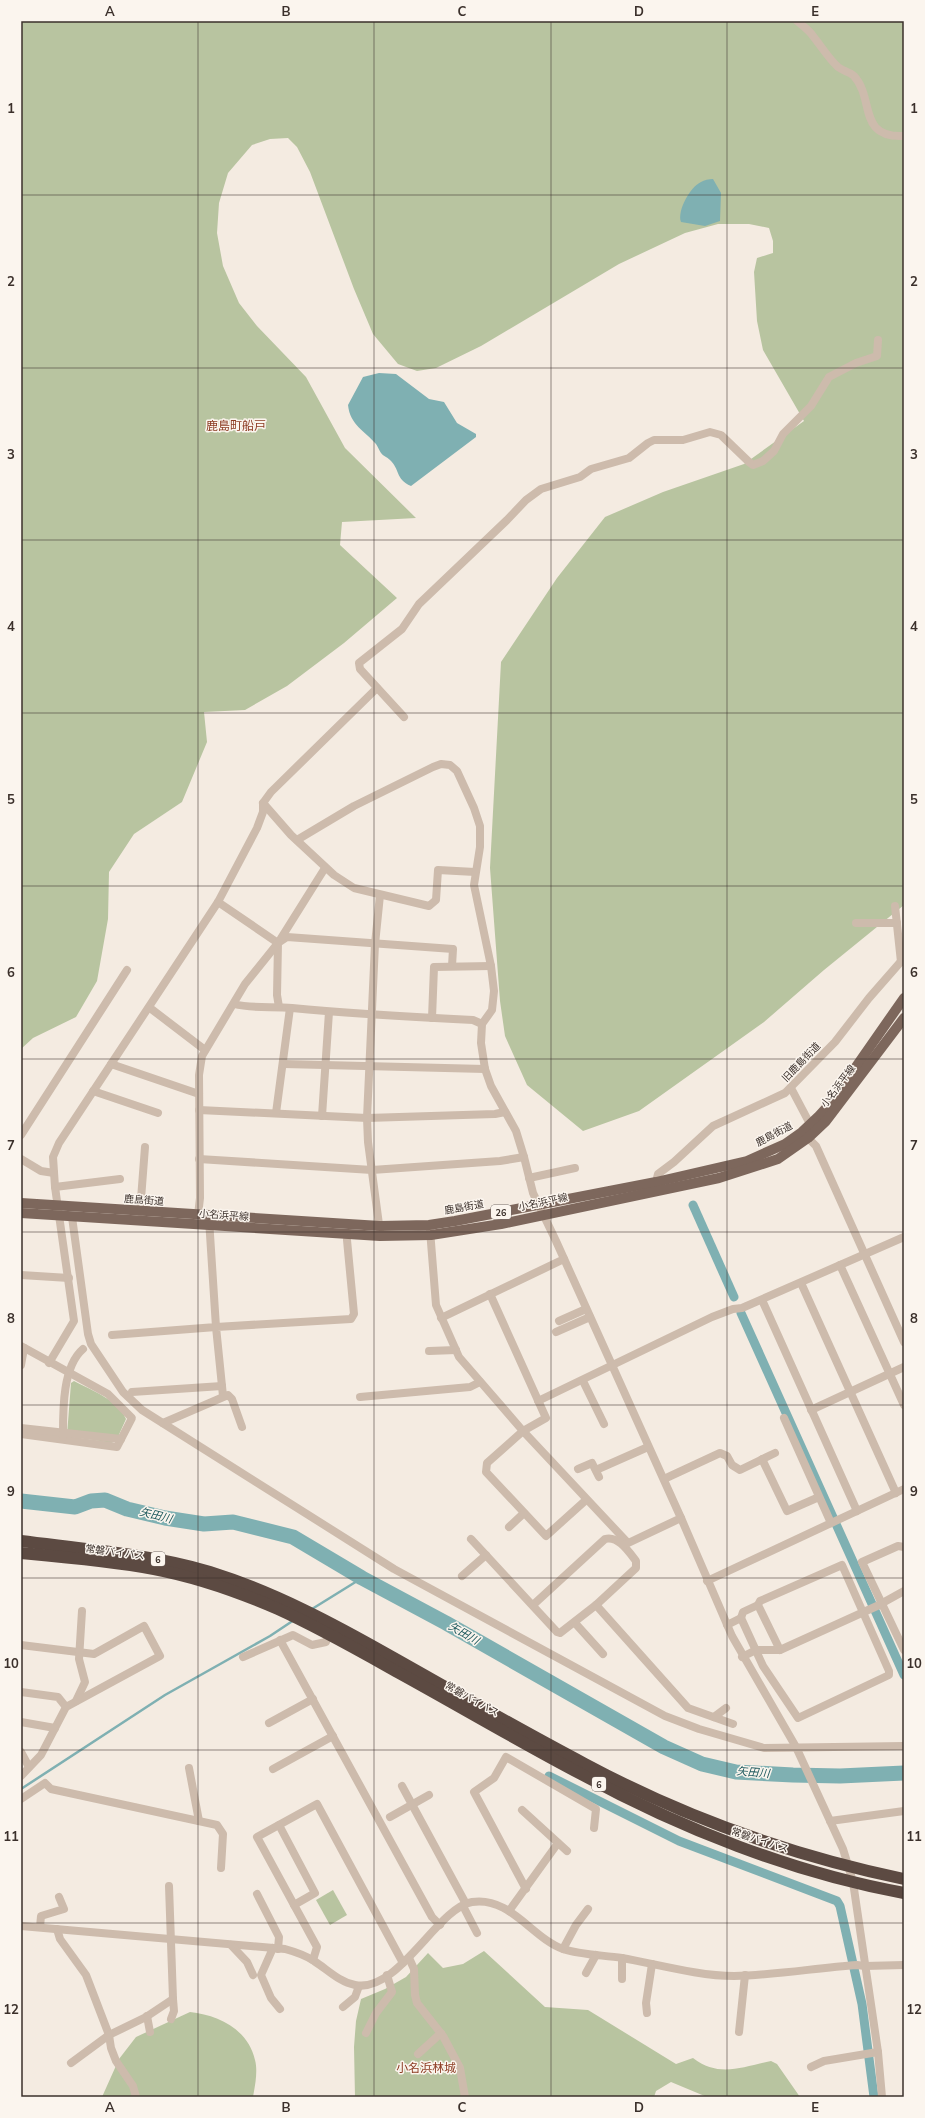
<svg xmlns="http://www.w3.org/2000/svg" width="925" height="2118" font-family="Mulish,'Noto Sans JP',sans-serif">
  <rect width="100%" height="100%" fill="#f4ebe1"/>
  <g fill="#b8c4a0">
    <polygon points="21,21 904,21 904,905 824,970 764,1022 639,1111 583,1131 527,1085 505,1036 500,1001 490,868 501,662 557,578 605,517 663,492 744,464 804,421 763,350 757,321 754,272 757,258 773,253 773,241 769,228 749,224 718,224 685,233 619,264 481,346 436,368 417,371 398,364 373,334 354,289 310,172 297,147 288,138 270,139 252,145 228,173 219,203 217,233 223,266 239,303 257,326 306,377 345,448 416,518 342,522 340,545 397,598 344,643 287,686 245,710 204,712 207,742 182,802 134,834 109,872 108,919 97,981 76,1017 33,1038 21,1049"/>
    <path d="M74,1381c17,9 44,19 52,38l-10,22 -5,2 -44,-8 4,-52z"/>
    <polygon points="333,1890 347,1915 330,1925 316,1900"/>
    <path d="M484,1951l61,56 43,3 88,54 17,-6c26,20 49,9 78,3l6,3 23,33h-93l-36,-15 -15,9 -2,6h-299l-1,-50 2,-26 5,-22 24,-10 21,-12 22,-24 15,15 20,-4z"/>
    <path d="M190,2012c28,3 58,17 65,48 3,11 0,26 -2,37h-151l17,-38 17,-22z"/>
  </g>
  <g fill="#7fb0b2">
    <path d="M713,179l8,14 -1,28 -15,5 -24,-4c-4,-11 9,-35 20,-40 3,-2 8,-3 12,-3z"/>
    <path d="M379,373l17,1 33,25 15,3 13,21 19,11v3l-65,49c-16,-7 -11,-17 -21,-26 -3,-3 -7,-4 -9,-7 -2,-3 -3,-6 -5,-9 -11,-13 -26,-19 -28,-39l15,-28z"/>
  </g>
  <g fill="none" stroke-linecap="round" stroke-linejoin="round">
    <g stroke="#7fb0b2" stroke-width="2.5">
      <polyline points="312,1609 362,1578"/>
      <polyline points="21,1789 165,1695 270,1636 294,1620"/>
    </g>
    <g stroke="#7fb0b2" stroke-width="9">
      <polyline points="693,1205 734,1297"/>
      <polyline points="741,1313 904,1675"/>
      <polyline points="549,1776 679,1841 837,1901 840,1906 862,2004 874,2097"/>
    </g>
    <polyline stroke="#7fb0b2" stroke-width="15" points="21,1501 75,1507 91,1501 105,1500 127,1509 165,1518 204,1524 233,1522 293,1537 362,1578 446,1623 664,1747 702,1764 736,1772 793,1775 840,1776 904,1773"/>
    <g stroke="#cdbbac" stroke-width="8">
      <path d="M797,21c6,5 12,9 16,15 8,10 16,23 25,31 5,4 12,5 16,9 21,23 3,62 50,60"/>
      <polyline points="404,717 360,669 359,663 402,629 419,604 507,520 526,500 541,489 580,477 591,469 629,458 648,443 654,440 683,440 710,432 721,435 749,462 753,465 763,461 774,451 783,434 811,406 829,377 856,363 877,356 878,340"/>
      <polyline points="263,803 291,835 334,875 354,888 429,906 436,900 438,870 475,872"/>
      <polyline points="297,840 354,806 433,767 441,764 450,765 457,771 474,808 480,826 480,847 474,885 491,966 494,991 492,1010 482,1024 481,1043 485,1069 491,1086 516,1131 524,1157 533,1193 556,1241 681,1518 732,1636 796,1747 843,1849 853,1882 878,2052 882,2097"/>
      <polyline points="380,895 375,944 367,1118 368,1142 380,1232"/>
      <polyline points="218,902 278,943"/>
      <polyline points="895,906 901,962"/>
      <polyline points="856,923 897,923"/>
      <path d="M234,1004c19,5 39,2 58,4 60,6 120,9 181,12l9,4"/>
      <polyline points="279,1007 277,995 278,943 287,937 453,949 452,966"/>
      <polyline points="150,1008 205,1050"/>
      <polyline points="432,1018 434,967 491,966"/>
      <polyline points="111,1064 199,1094"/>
      <polyline points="284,1064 485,1069"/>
      <polyline points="791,1088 810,1124"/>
      <polyline points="93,1091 158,1113"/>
      <polyline points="199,1110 367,1118 495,1114 505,1112"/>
      <polyline points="276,1113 290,1008"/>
      <polyline points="322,1116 329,1012"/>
      <polyline points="804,1134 816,1146 904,1342"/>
      <polyline points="21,1135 127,970"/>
      <polyline points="21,1159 41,1171 54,1173"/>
      <polyline points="199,1159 372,1170 500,1161 524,1157"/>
      <polyline points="529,1178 575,1168"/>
      <polyline points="656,1182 658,1174 674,1162 713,1126 785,1093 835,1042 869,998 904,958"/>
      <polyline points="55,1187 120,1179"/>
      <polyline points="140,1212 145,1147"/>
      <polyline points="198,1215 200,1198 199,1075 202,1056 245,984 278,943 325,868"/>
      <polyline points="72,1217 88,1334 91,1344 123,1392 142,1410 394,1569 665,1716 699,1729 764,1748 904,1746"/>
      <polyline points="430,1230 436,1305 459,1357 523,1431 627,1542"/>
      <polyline points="840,1265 904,1405"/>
      <polyline points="21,1275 69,1278"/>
      <polyline points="801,1283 896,1493"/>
      <polyline points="490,1294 546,1418 523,1431 487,1463 486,1472 546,1536 586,1500"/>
      <polyline points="762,1300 857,1511"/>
      <polyline points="441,1318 564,1259"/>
      <polyline points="559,1321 586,1309"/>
      <polyline points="556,1332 590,1317"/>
      <polyline points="112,1335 216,1327 209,1219"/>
      <polyline points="21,1346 108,1394 132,1418 117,1447 21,1434"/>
      <polyline points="429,1351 456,1350"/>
      <polyline points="49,1363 74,1321 55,1187 53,1157 59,1143 218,902 257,828 263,812 263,803 271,792 377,688"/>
      <polyline points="21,1365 24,1348"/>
      <polyline points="583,1381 604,1424"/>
      <polyline points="132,1392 222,1386"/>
      <polyline points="223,1396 216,1327 351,1319 354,1314 347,1240"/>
      <polyline points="360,1397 470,1387 480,1382"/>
      <polyline points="538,1401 712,1317 733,1309 742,1308 904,1237"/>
      <polyline points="811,1410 904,1367"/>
      <polyline points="784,1418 831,1523"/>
      <polyline points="163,1423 228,1395 232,1399 242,1427"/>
      <polyline points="21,1428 121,1439"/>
      <path d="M63,1437c0,-25 -1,-70 20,-88"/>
      <polyline points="762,1459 787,1511 819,1497"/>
      <polyline points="578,1469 592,1463 599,1477"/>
      <polyline points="596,1470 648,1447"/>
      <polyline points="664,1479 720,1453 727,1456 732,1465 740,1470 775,1453"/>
      <polyline points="509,1527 524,1513"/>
      <path d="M471,1539l86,93 3,1 36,-28 40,-37v-7c-7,-9 -18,-26 -31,-22l-72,66"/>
      <polyline points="624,1545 681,1518"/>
      <polyline points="904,1547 898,1546 862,1562 904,1650"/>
      <polyline points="462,1576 486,1555"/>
      <polyline points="707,1581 904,1489"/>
      <polyline points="596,1605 688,1708 733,1724"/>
      <polyline points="741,1618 763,1666 798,1718 889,1675 889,1671 842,1565 760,1601 758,1605 780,1650"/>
      <polyline points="575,1623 603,1654"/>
      <polyline points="727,1625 741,1618 743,1612 758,1605"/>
      <polyline points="280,1640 432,1917 440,1925"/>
      <polyline points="21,1645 94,1654 144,1626 160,1656 66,1707 41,1755 21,1776"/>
      <polyline points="243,1657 293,1635 312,1645 326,1642 329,1633"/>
      <polyline points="742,1657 756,1650 780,1650 877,1606 904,1591"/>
      <polyline points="21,1692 58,1697 66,1707"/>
      <polyline points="76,1701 85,1682 79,1659 82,1611"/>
      <polyline points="714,1717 726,1708"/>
      <polyline points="21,1722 55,1728"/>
      <polyline points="269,1723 313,1699"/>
      <polyline points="21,1752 29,1767"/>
      <polyline points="189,1768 199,1821"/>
      <polyline points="273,1769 333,1736"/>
      <polyline points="402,1786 466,1904"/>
      <polyline points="21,1799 45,1783 51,1789 217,1825 223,1834 221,1868"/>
      <polyline points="522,1810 567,1851"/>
      <polyline points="390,1817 429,1795"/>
      <polyline points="830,1821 904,1811"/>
      <polyline points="279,1825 315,1893 294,1905"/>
      <polyline points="526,1889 474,1792 494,1778 506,1757 596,1809 594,1828"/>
      <polyline points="257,1894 279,1937 278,1949"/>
      <polyline points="463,1906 477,1933"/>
      <polyline points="509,1911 558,1843"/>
      <path d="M21,1926l264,23c11,3 20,6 29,12 13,8 25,21 41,24 43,9 82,-77 117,-83 38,-6 60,36 91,47 18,6 40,6 59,9 34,6 77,18 112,18 41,-1 82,-8 123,-11l8,1 39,-1"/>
      <polyline points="40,1927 41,1916 64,1909 59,1897"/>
      <polyline points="57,1929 60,1939 86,1975 109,2035 111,2048 116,2061 133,2086 136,2097"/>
      <polyline points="231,1945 247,1962 253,1975"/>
      <polyline points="273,1948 261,1975 271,1998 280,2009"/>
      <polyline points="563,1949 576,1925 588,1909"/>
      <polyline points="409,1958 414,1969 415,1995 417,2003 443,2036 460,2068 465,2097"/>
      <polyline points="622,1958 622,1979"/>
      <polyline points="313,1960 317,1947 257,1837 317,1804 403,1963"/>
      <polyline points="586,1973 596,1955"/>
      <polyline points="343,2007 355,1997 359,1986"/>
      <polyline points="647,2013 646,2003 652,1964"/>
      <polyline points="147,2016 150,2032"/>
      <polyline points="171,2019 174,2011 173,1999"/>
      <polyline points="739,2032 745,1975"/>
      <polyline points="366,2033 376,2013 392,1992 387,1975"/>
      <polyline points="418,2054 441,2033"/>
      <polyline points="71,2063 109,2035 146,2017 173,1999 169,1886"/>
      <polyline points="811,2067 824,2061 878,2052"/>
    </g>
    <g stroke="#7d675c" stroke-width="10">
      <polyline points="21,1203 380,1226 429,1225 455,1221 656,1182 747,1161 785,1144 802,1132 819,1116 830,1104 904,998"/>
      <polyline points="21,1213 380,1236 431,1235 501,1224 719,1178 778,1159 808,1138 826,1121 904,1018"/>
    </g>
    <g stroke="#5c4a42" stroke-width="12">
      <path d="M21,1541c63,8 128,13 189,31 64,20 124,52 182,85 64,36 128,73 193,107 99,53 209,92 319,115"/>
      <path d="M21,1553c44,4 90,8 133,16 42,8 85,23 124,40 42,19 82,42 123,65 60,33 119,68 180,100 99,54 212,99 323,119"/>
    </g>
  </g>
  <path fill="none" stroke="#3b302b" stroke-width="1" stroke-opacity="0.55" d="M198,21v2076M374,21v2076M551,21v2076M727,21v2076M21,195h883M21,368h883M21,540h883M21,713h883M21,886h883M21,1059h883M21,1232h883M21,1405h883M21,1578h883M21,1750h883M21,1923h883"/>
  <g text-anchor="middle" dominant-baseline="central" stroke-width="3" stroke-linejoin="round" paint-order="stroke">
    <g fill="#fbf5ee" stroke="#756b66" stroke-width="1">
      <rect x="491" y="1205" width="20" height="14" rx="3"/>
      <rect x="151" y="1552" width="14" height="14" rx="3"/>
      <rect x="592" y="1777" width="14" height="14" rx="3"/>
    </g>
    <g font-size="9" font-weight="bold" fill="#3b302b">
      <text x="501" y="1212">26</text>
      <text x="158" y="1559">6</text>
      <text x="599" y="1784">6</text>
    </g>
    <g font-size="10" fill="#3b302b" stroke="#fbf5ee">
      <text transform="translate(801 1062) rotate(-46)">旧鹿島街道</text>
      <text transform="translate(838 1086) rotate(-53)">小名浜平線</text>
      <text transform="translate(774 1134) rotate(-28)">鹿島街道</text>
      <text transform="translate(144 1200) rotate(4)">鹿島街道</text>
      <text transform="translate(543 1202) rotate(-12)">小名浜平線</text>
      <text transform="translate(464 1207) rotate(-10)">鹿島街道</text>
      <text transform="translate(224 1215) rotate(4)">小名浜平線</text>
      <text transform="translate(115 1552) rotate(7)">常磐バイパス</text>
      <text transform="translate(472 1699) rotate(29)">常磐バイパス</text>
      <text transform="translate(760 1840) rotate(18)">常磐バイパス</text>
    </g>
    <g font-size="11" font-style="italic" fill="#1f5a5e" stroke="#fbf5ee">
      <text transform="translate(156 1515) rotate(14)">矢田川</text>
      <text transform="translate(464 1633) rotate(30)">矢田川</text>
      <text transform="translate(753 1772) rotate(5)">矢田川</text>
    </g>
    <g font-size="12" fill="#8c3b22" stroke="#fbf5ee">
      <text x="236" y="425">鹿島町船戸</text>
      <text x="426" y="2067">小名浜林城</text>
    </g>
  </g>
  <rect width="925" height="2118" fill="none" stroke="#fbf5ee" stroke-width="44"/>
  <rect x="22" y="22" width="881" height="2074" fill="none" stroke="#3b302b" stroke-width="1.5"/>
  <g font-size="13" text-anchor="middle" font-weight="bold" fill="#3b302b">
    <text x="110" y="16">A</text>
    <text x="286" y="16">B</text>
    <text x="462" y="16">C</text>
    <text x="639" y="16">D</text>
    <text x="815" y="16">E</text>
    <text x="11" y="113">1</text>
    <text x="914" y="113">1</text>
    <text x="11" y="286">2</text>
    <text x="914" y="286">2</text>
    <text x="11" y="459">3</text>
    <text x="914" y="459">3</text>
    <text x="11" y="631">4</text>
    <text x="914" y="631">4</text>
    <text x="11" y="804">5</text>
    <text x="914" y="804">5</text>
    <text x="11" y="977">6</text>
    <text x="914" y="977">6</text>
    <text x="11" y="1150">7</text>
    <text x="914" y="1150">7</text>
    <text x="11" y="1323">8</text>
    <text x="914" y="1323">8</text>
    <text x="11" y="1496">9</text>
    <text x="914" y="1496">9</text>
    <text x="11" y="1668">10</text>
    <text x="914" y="1668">10</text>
    <text x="11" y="1841">11</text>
    <text x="914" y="1841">11</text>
    <text x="11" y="2014">12</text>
    <text x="914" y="2014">12</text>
    <text x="110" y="2112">A</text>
    <text x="286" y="2112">B</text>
    <text x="462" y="2112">C</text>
    <text x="639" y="2112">D</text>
    <text x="815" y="2112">E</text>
  </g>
</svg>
